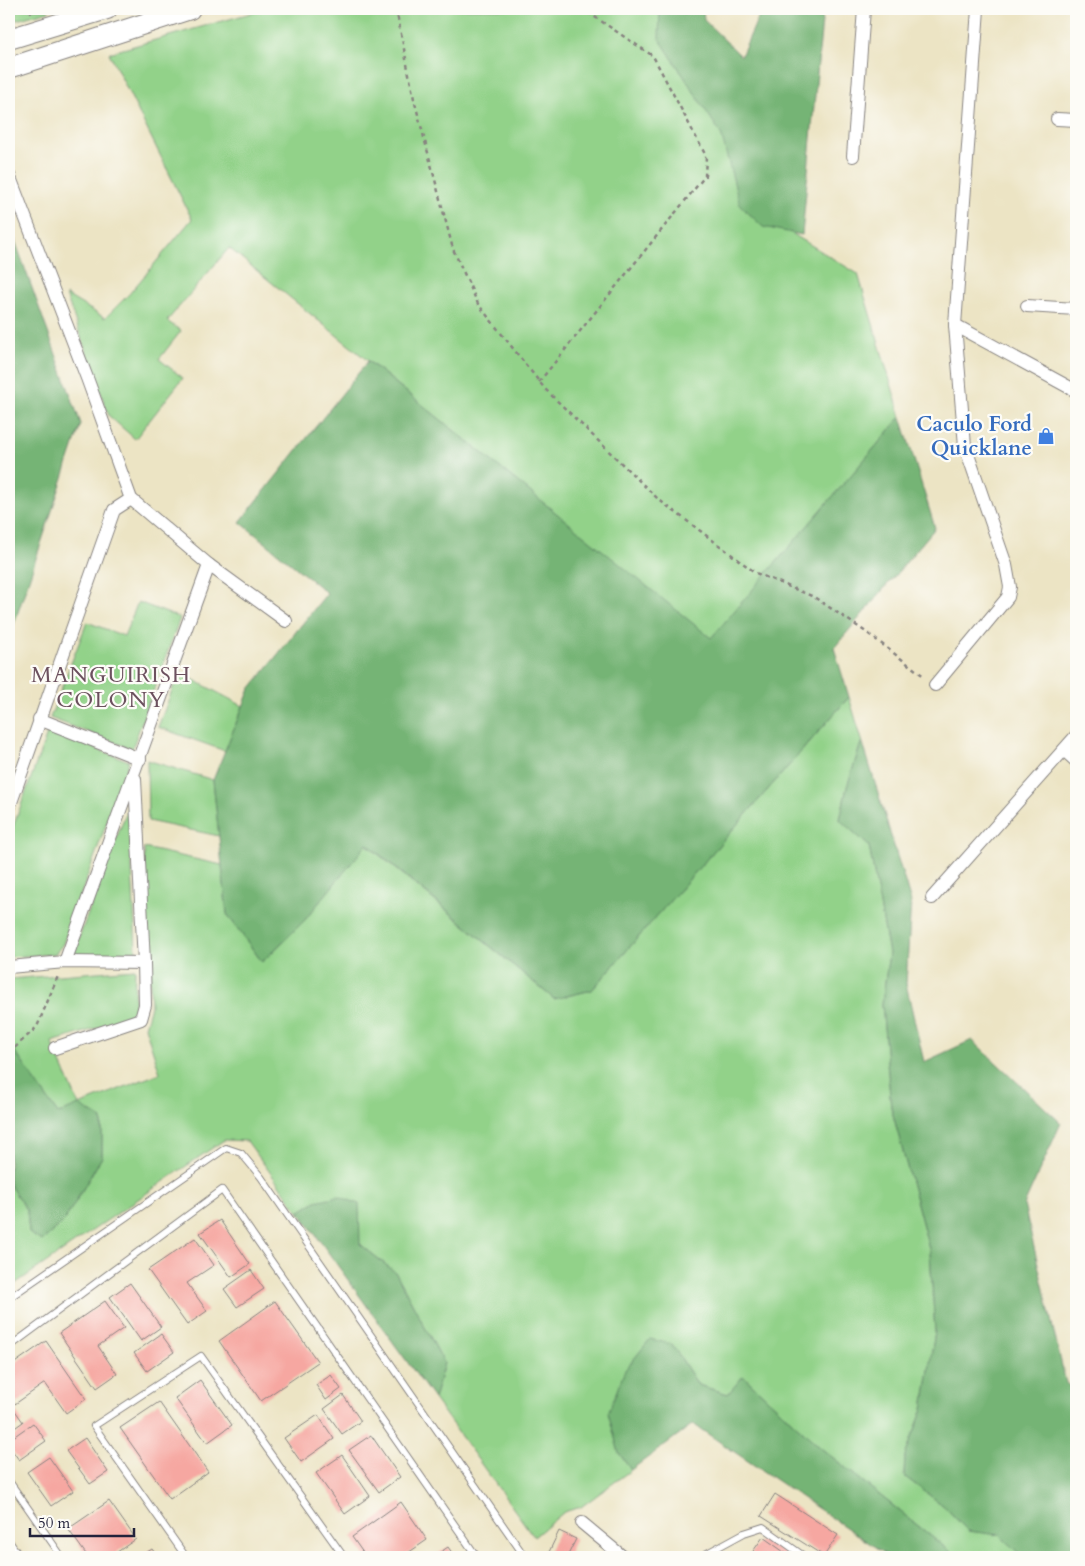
<svg xmlns="http://www.w3.org/2000/svg" width="1085" height="1566" font-family="Cardo,serif">
  <rect width="100%" height="100%" fill="#fdfcf7"/>
  <filter id="ink" filterUnits="userSpaceOnUse"><feTurbulence type="fractalNoise" baseFrequency=".02" numOctaves="2"/><feDisplacementMap in="SourceGraphic" scale="10" xChannelSelector="R" yChannelSelector="G"/><feConvolveMatrix kernelMatrix="1 2 1 2 8 2 1 2 1" color-interpolation-filters="sRGB"/></filter>
  <filter id="wash" filterUnits="userSpaceOnUse"><feTurbulence type="fractalNoise" baseFrequency=".0096" numOctaves="4" result="noise"/><feDisplacementMap in="SourceGraphic" scale="20" xChannelSelector="R" yChannelSelector="G"/><feGaussianBlur stdDeviation="1.12" result="paint"/><feColorMatrix in="noise" values="0 0 0 0 0 0 0 0 0 0 0 0 0 0 0 0 0 1.4 0 .05"/><feComposite in="paint" operator="in"/></filter>
  <g filter="url(#wash)">
    <rect width="100%" height="100%" fill="#ece4c4"/>
    <g fill="#92d289" stroke="#5a7a62">
      <polygon points="9,9 48,9 49,11 9,22"/>
      <polygon points="265,9 660,9 683,18 749,207 858,274 901,417 711,639 229,248 167,321 181,331 159,359 183,378 135,439 109,416 66,295 105,318 130,293 192,219 109,53"/>
      <polygon points="138,602 180,618 132,749 50,718 87,622 124,636"/>
      <polygon points="179,672 243,706 225,751 158,727"/>
      <polygon points="849,697 862,740 847,787 840,819 869,846 889,953 882,1004 891,1107 930,1252 935,1331 923,1409 905,1456 904,1476 944,1506 968,1531 999,1534 1023,1557 957,1557 822,1449 744,1377 728,1394 698,1385 672,1344 619,1453 631,1470 581,1507 564,1512 534,1537 434,1399 444,1363 396,1273 360,1244 316,1201 299,1212 247,1141 224,1140 9,1288 9,1184 27,1211 29,1233 64,1221 102,1157 102,1119 58,1114 9,1043 9,979 135,969 134,1017 52,1042 79,1105 160,1073 145,1027 151,1006 144,848 222,865 227,914 262,962 304,921 366,844 554,999 592,990"/>
      <polygon points="48,731 129,761 63,944 55,954 9,957 9,838"/>
      <polygon points="147,760 213,780 219,836 148,821"/>
      <polygon points="129,805 136,952 72,956"/>
    </g>
    <g fill="#75b475" stroke="#4c6b58">
      <polygon points="660,9 703,9 704,20 741,56 762,9 823,9 802,235 763,227 740,205 721,134 659,38"/>
      <polygon points="9,224 81,424 9,639"/>
      <polygon points="368,361 711,638 901,417 935,528 834,648 849,697 592,990 554,999 367,844 304,921 262,962 227,914 213,780 250,689 327,593 240,522"/>
      <polygon points="862,740 911,902 906,984 924,1062 972,1040 1061,1123 1024,1205 1066,1383 1076,1392 1076,1546 1071,1557 1023,1557 999,1535 968,1531 944,1506 904,1476 905,1456 923,1409 935,1331 930,1252 891,1107 882,1004 889,953 869,846 840,820 847,787"/>
      <polygon points="9,1043 58,1114 79,1105 102,1119 102,1157 64,1221 42,1241 29,1233 27,1211 9,1184"/>
      <polygon points="338,1196 359,1204 360,1244 396,1273 444,1363 434,1399 299,1212 316,1201"/>
      <polygon points="650,1339 672,1344 698,1385 728,1394 743,1376 822,1449 957,1557 890,1557 693,1424 631,1470 619,1453 608,1413 625,1370"/>
    </g>
    <g id="blocks">
      <g fill="#f6a7a1">
        <polygon points="220,1220 250,1264 231,1277 200,1233"/>
        <polygon points="195,1238 214,1265 187,1283 207,1311 187,1325 148,1270"/>
        <polygon points="251,1270 264,1289 237,1307 224,1289"/>
        <polygon points="130,1283 161,1327 141,1341 110,1297"/>
        <polygon points="105,1301 124,1328 98,1346 117,1374 97,1388 59,1333"/>
        <polygon points="275,1301 318,1362 261,1401 219,1341"/>
        <polygon points="161,1334 174,1352 147,1371 134,1353"/>
        <polygon points="46,1341 86,1399 66,1413 45,1383 15,1404 9,1394 9,1367"/>
        <polygon points="331,1375 341,1389 326,1400 316,1385"/>
        <polygon points="200,1380 232,1425 207,1443 175,1398"/>
        <polygon points="343,1395 361,1421 342,1434 324,1409"/>
        <polygon points="9,1402 23,1422 9,1432"/>
        <polygon points="159,1402 208,1472 170,1499 120,1428"/>
        <polygon points="318,1415 334,1439 301,1462 284,1438"/>
        <polygon points="33,1423 46,1441 19,1460 9,1446 9,1440"/>
        <polygon points="371,1435 400,1477 379,1492 349,1450"/>
        <polygon points="85,1438 108,1472 90,1484 66,1451"/>
        <polygon points="342,1455 370,1496 345,1514 316,1473"/>
        <polygon points="49,1457 73,1491 51,1506 27,1472"/>
        <polygon points="775,1494 838,1535 824,1556 761,1516"/>
        <polygon points="109,1501 136,1539 110,1557 88,1557 68,1529"/>
        <polygon points="401,1502 427,1540 402,1557 366,1557 352,1537"/>
        <polygon points="559,1531 576,1539 567,1557 561,1557 549,1552"/>
        <polygon points="763,1537 791,1557 749,1557"/>
        <polygon points="448,1547 455,1557 433,1557"/>
        <polygon points="152,1549 158,1557 139,1557"/>
      </g>
    </g>
  </g>
  <g filter="url(#ink)">
    <use href="#blocks" fill-opacity="0" stroke="#878380" stroke-width="1"/>
    <g fill="none" stroke-linecap="round" stroke-linejoin="round">
      <g stroke="#878380" stroke-width="8">
        <g id="lane">
          <polyline points="9,1298 226,1148 241,1153 261,1177 525,1557"/>
          <polyline points="9,1347 222,1190 477,1557"/>
          <polyline points="9,1481 62,1557"/>
          <polyline points="9,1541 20,1557"/>
          <polyline points="186,1557 94,1426 201,1356 344,1557"/>
          <polyline points="700,1557 744,1533 763,1527 805,1557"/>
        </g>
      </g>
      <g stroke="#878380" stroke-width="14">
        <g id="street">
          <polyline points="1057,119 1076,120"/>
          <polyline points="853,156 864,9"/>
          <polyline points="9,175 87,378 131,499 209,565 65,962"/>
          <polyline points="1027,306 1076,309"/>
          <polyline points="955,325 1076,391"/>
          <polyline points="209,565 286,621"/>
          <polyline points="935,685 1008,597 1010,587 1006,565 965,446 955,325 978,9"/>
          <polyline points="39,719 140,759"/>
          <polyline points="1064,750 1076,761"/>
          <polyline points="9,808 114,510 131,499"/>
          <polyline points="932,898 1076,736"/>
          <polyline points="9,967 65,962 144,963"/>
          <polyline points="55,1048 141,1019 145,1005 144,963 135,779"/>
          <polyline points="582,1523 623,1557"/>
        </g>
      </g>
      <g stroke="#878380" stroke-width="22">
        <g id="primary">
          <polyline points="9,39 107,9"/>
          <polyline points="9,68 190,9"/>
        </g>
      </g>
      <g stroke="#878380" stroke-width="2.5" stroke-dasharray="4 4" stroke-linecap="butt">
        <polyline points="30,9 32,14"/>
        <polyline points="396,9 414,99 453,249 478,304 545,389 658,499 756,573 814,597 866,632 925,677"/>
        <polyline points="539,382 705,176 706,156 653,56 583,9"/>
        <polyline points="9,1053 37,1027 58,976"/>
      </g>
      <use href="#lane" stroke="#fff" stroke-width="6"/>
      <use href="#street" stroke="#fff" stroke-width="12"/>
      <use href="#primary" stroke="#fff" stroke-width="20"/>
    </g>
  </g>
  <defs>
    <g id="shop-bare" transform="scale(1.35)"><path d="M-5-2.5h2.3a2.7 3.5 0 0 1 5.4 0H5L5.5 6h-11ZM-1.5-2.5h3a1.5 2.3 0 0 0-3 0Z" fill="#3f7fe0" stroke="#fdfcf7" stroke-width="2.5" paint-order="stroke"/></g>
  </defs>
  <g fill-rule="evenodd">
    <use href="#shop-bare" x="1046" y="436"/>
  </g>
  <g text-anchor="middle" dominant-baseline="central" stroke-width="4.5" stroke-linejoin="round" paint-order="stroke">
    <g font-size="21" font-weight="bold" fill="#366cbe" stroke="#fdfcf7" text-anchor="end">
      <text x="1032" y="424">Caculo Ford<tspan x="1032" dy="24">Quicklane</tspan></text>
    </g>
    <g font-size="22" letter-spacing="1" fill="#6c515f" stroke="#fdfcf7">
      <text x="111" y="675">MANGUIRISH<tspan x="111" dy="25">COLONY</tspan></text>
    </g>
  </g>
  <rect width="1085" height="1566" fill="none" stroke="#fdfcf7" stroke-width="30"/>
  <path d="M30 1528v8h104v-8" fill="none" stroke="#22223b" stroke-width="2.5"/>
  <text x="38" y="1528" font-size="15" fill="#22223b" stroke="#fdfcf7" stroke-width="4" paint-order="stroke">50 m</text>
</svg>
